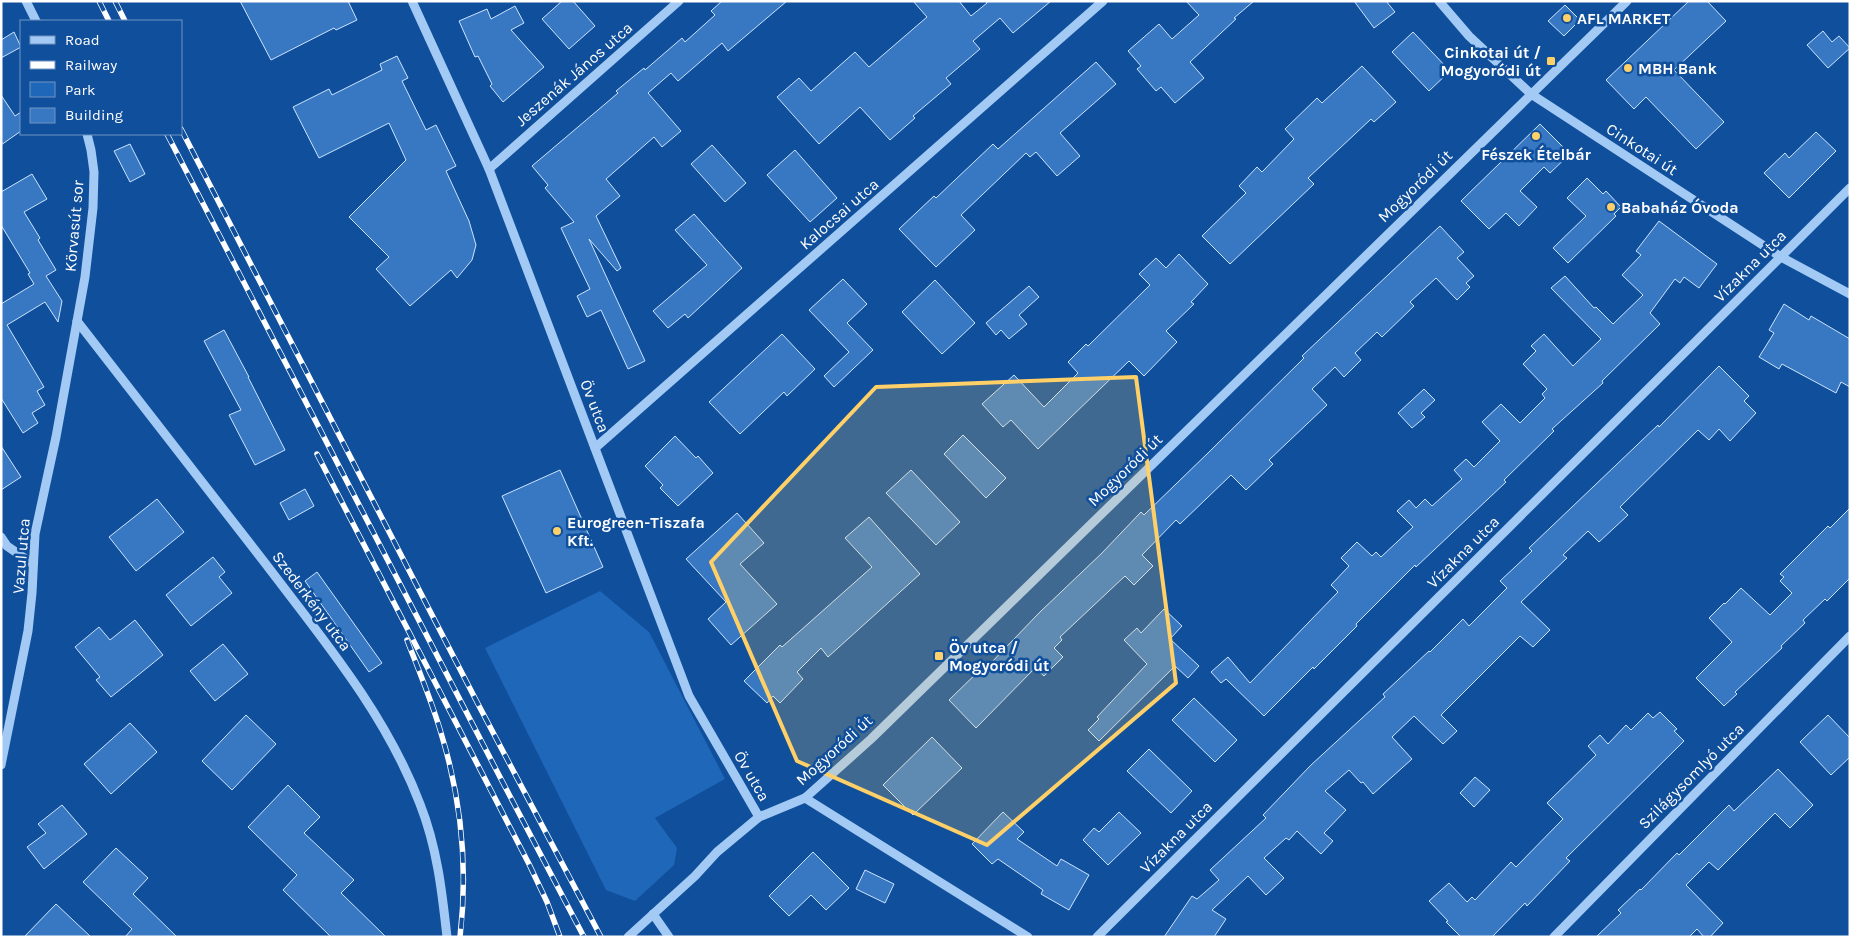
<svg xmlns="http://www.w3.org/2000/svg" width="1851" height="938" font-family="Karla,sans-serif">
  <rect width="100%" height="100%" fill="#104f9b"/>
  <polygon fill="#1e67b9" points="600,591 649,632 725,779 655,818 677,848 674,865 635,901 606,890 485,648"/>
  <g fill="#3878c3" stroke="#cce4fe">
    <polygon points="240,1 348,1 357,20 336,30 334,28 271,60"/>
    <polygon points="562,1 573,1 595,26 569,49 542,19"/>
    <polygon points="722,1 787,1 728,51 722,43 678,81 671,73 648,93 681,131 662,147 654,137 606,179 620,196 596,216 621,268 617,271 589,239 645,361 628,369 601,310 587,317 577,296 590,289 561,228 574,222 545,188 548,185 532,166 618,93 616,91 644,68 645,70 682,38 685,42 715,15 711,11"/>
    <polygon points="913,1 959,1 971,16 987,3 986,1 1051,1 1013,33 1000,18 973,41 980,49 946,78 951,84 913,116 915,118 890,140 860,107 819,144 777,97 799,78 811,91 855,52 869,67 927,17"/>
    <polygon points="1186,1 1254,1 1234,18 1236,19 1190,62 1204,78 1175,103 1161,87 1156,91 1137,69 1141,66 1128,51 1159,24 1172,39 1199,15"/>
    <polygon points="1354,1 1386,1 1395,12 1374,28"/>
    <polygon points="1689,1 1707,1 1726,21 1674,70 1724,122 1696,149 1646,97 1634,109 1606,80"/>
    <polygon points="1565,5 1580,20 1564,36 1548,21"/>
    <polygon points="515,6 524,23 511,30 544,67 503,102 490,86 492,84 478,56 475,57 459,21 487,9 491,19"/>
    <polygon points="1823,31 1832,42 1839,36 1850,48 1828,68 1807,45"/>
    <polygon points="14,32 21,47 1,58 1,40"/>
    <polygon points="1413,32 1450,71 1429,91 1392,52"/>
    <polygon points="397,56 408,78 402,81 426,130 436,125 456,166 446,171 469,221 476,245 472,260 457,278 451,270 410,306 376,269 389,257 349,217 406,160 389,123 319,158 293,107 329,89 332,95 382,70 380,64"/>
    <polygon points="1096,62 1116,84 1060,133 1080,156 1057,176 1036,152 1030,157 1026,153 961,215 975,230 936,267 899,229 934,196 936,198 993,144 998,149"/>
    <polygon points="1362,66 1396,102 1374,122 1371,119 1308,178 1314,184 1230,264 1202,236 1246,193 1239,186 1257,167 1262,172 1294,139 1285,129 1317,98 1322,103"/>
    <polygon points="1,95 15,116 21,112 21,131 1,145"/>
    <polygon points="1540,124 1570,154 1550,173 1544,167 1520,191 1537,207 1519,226 1506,213 1489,229 1461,201"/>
    <polygon points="1816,132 1836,151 1789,198 1764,173 1785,153 1789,158"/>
    <polygon points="130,144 145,174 130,182 114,151"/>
    <polygon points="712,145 746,183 725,202 691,164"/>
    <polygon points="795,150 837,198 810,222 767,175"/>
    <polygon points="32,174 47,199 24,212 40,238 38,240 56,270 46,276 62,301 58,322 45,302 7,325 44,387 37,391 45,405 32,413 38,423 23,433 1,398 1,304 34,284 28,274 30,273 1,225 1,192"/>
    <polygon points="1587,178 1603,194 1606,191 1621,207 1614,214 1616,216 1568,263 1553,248 1586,216 1567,198"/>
    <polygon points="694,214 742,268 688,318 685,314 668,328 653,311 707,265 675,230"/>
    <polygon points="1659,221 1717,264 1699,288 1684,277 1680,283 1675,279 1650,313 1660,324 1602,381 1603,383 1552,429 1554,431 1504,480 1506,482 1416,567 1415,565 1356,624 1357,626 1314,669 1313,667 1264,716 1226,679 1221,683 1211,672 1228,657 1250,683 1338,592 1331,585 1349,566 1341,558 1357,542 1372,556 1376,552 1381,557 1413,527 1397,511 1409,500 1416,508 1425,499 1432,506 1462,479 1454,470 1466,459 1474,467 1500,441 1482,422 1501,404 1520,423 1545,398 1542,394 1547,389 1523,364 1536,351 1531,346 1544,334 1573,366 1601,339 1551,288 1565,276 1594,308 1596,307 1613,324 1643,295 1622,275 1641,255 1636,251"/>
    <polygon points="1440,226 1464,252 1457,258 1474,276 1466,283 1470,287 1457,300 1436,278 1410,302 1414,306 1382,337 1377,332 1355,353 1361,360 1344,377 1335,367 1312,389 1327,405 1269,460 1273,464 1246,490 1231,475 1180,524 1176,520 1142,555 1153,566 1134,585 1125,576 1060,637 1062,640 1054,648 1063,657 1044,676 1035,668 976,728 949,700 986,664 988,666 1040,612 1102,553 1141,512 1144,515 1209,452 1304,358 1302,356"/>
    <polygon points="1179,254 1208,284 1191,302 1194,304 1166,331 1177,342 1144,376 1129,361 1038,449 1011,420 1003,427 982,404 1014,375 1044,407 1078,373 1068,362 1086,344 1088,346 1150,285 1139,274 1156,258 1166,268"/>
    <polygon points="843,279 867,304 847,323 873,350 834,387 824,376 849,352 809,310"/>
    <polygon points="935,280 975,323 942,354 902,312"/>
    <polygon points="1029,286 1039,297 1019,315 1027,324 1009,339 1001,330 996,335 986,323"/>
    <polygon points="1784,304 1809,320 1811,316 1850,339 1850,387 1841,382 1836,393 1782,364 1779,369 1759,357 1774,333 1769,330"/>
    <polygon points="224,330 249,377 248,377 285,450 255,465 229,415 241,410 204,341"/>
    <polygon points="782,334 815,369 787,396 784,392 740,434 709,402"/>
    <polygon points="1719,366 1749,396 1744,401 1756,413 1730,441 1719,429 1709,440 1698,430 1620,507 1628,515 1599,542 1588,531 1563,555 1567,558 1521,602 1550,630 1533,647 1520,636 1441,715 1457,731 1443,744 1414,716 1392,737 1412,759 1373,794 1363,782 1361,783 1349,770 1325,791 1346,810 1324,833 1333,841 1321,854 1297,831 1289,840 1286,838 1264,858 1284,878 1266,895 1248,876 1212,910 1226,919 1214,937 1164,937 1192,896 1197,899 1219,880 1210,870 1266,818 1263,815 1311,765 1385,697 1383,694 1429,651 1430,652 1463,619 1469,626 1507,588 1500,581 1532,551 1529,548 1658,425 1659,427"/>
    <polygon points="1424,389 1435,400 1421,413 1425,417 1412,428 1398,413"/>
    <polygon points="963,435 1006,478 986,498 944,454"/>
    <polygon points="675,436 696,458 698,456 713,473 678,506 660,488 663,485 645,466"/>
    <polygon points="1,446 21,477 1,490"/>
    <polygon points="560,470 603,567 546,593 502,496"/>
    <polygon points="911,470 960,522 936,545 886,493"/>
    <polygon points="305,489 314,506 289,520 280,503"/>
    <polygon points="157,499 184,532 136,571 109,537"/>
    <polygon points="1850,508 1850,578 1827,601 1825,599 1803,620 1805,623 1781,646 1782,648 1735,692 1737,694 1724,706 1696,678 1732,642 1709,618 1724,603 1725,604 1741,588 1770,615 1792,593 1780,581 1784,577 1780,574 1828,526 1830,528"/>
    <polygon points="737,513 764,543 740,564 777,604 731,645 708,619 726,602 686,559"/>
    <polygon points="869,517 920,574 828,657 821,648 797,672 803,679 780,703 773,696 767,703 744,681 780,645 782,647 872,567 845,538"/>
    <polygon points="213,557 225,572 219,577 232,593 191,626 166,595"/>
    <polygon points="317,572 382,663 369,672 305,581"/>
    <polygon points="1164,609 1182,626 1170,639 1199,666 1188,678 1175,666 1099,741 1088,730 1099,719 1097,717 1147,664 1124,640 1137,628 1141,633"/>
    <polygon points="135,620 163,655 111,697 96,680 100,677 75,647 99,627 110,640"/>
    <polygon points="223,644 248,674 215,701 190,671"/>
    <polygon points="1194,698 1237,740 1215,762 1172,720"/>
    <polygon points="1660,712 1677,729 1674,731 1684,741 1566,858 1570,861 1527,906 1525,903 1492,937 1461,937 1446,922 1448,921 1429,901 1449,883 1467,902 1472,897 1475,900 1511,862 1516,867 1563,819 1547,803 1596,755 1588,746 1600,735 1608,744 1626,725 1631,730 1648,713 1653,718"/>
    <polygon points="246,715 276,744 232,790 202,761"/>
    <polygon points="1828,715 1850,738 1850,757 1831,775 1800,742"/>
    <polygon points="130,723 157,752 111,794 84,764"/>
    <polygon points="932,737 962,768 913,815 883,785"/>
    <polygon points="1149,749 1192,791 1171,813 1127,771"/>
    <polygon points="1778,769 1813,805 1790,828 1775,813 1718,870 1709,862 1686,885 1723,923 1710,937 1704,937 1697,929 1689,937 1596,937 1621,913 1618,910 1640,889 1641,890 1677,853 1679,855 1729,805 1734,811"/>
    <polygon points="1475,777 1490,790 1474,807 1460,793"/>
    <polygon points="288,785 320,817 304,833 354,880 341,893 386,937 331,937 283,890 297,875 248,827"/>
    <polygon points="62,805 87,834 44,869 27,847 46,833 38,824"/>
    <polygon points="1003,812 1024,832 1017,839 1057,866 1061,859 1089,875 1069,910 1041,894 1043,890 998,859 992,864 972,844"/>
    <polygon points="1119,812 1141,833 1108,865 1083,840 1094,828 1099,832"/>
    <polygon points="116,848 148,878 133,894 177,937 125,937 132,929 83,882"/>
    <polygon points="813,852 849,888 826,910 811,895 789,916 769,896"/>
    <polygon points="865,870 894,884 885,903 856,889"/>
    <polygon points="56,904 91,937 24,937"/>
  </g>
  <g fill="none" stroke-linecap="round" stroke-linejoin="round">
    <g stroke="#a3caf5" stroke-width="9">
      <polyline points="26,1 36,21"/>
      <polyline points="412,1 489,169 689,696 759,817"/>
      <polyline points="1439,1 1469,36 1531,94 1781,257 1850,294"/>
      <polyline points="489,169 679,1"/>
      <path d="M77,321c63,81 125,161 188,242 57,75 121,151 155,241 17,43 22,87 27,133"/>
      <polyline points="595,448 1103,1"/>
      <polyline points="1,537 7,546 33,564"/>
      <polyline points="1,765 28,631 32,593 35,534 56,437 85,277 93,208 94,172 91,150 87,134"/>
      <polyline points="805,798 1028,937"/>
      <polyline points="653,914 669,937"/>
      <polyline points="628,937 695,876 717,852 759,817 805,798 871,739 1627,1"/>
      <polyline points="1097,937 1850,188"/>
      <polyline points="1554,937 1850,636"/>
    </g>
    <g stroke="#fff" stroke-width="5.5">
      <g id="rail">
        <polyline points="99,1 109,21"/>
        <polyline points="115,1 125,21"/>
        <polyline points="181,129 478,704 601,937"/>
        <polyline points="167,134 501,779 584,937"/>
        <polyline points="317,454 529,864 547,902 560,937"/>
        <path d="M407,640c12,31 25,62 34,93 20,65 27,136 19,204"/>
      </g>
    </g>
    <use href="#rail" stroke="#104f9b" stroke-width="4" stroke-dasharray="11" stroke-linecap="butt"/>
  </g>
  <path fill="#ffd067" fill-opacity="0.2" stroke="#ffd067" stroke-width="4" stroke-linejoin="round" d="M1136,377l40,306 -189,162 -190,-84 -86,-199 165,-175z"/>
  <g fill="#ffd067" stroke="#104f9b" stroke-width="2">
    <circle cx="1567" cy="18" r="5"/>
    <rect x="1546" y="56" width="10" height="10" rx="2.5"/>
    <circle cx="1628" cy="68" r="5"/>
    <circle cx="1536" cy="136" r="5"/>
    <circle cx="1611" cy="207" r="5"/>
    <circle cx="557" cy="531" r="5"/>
    <rect x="934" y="651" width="10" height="10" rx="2.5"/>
  </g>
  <g text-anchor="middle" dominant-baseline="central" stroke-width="5" stroke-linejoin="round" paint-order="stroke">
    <g font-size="16" font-weight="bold" fill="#fff" stroke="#104f9b" text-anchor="start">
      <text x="1577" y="18">AFL MARKET</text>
      <text x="1541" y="52" text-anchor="end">Cinkotai út /<tspan x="1541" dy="18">Mogyoródi út</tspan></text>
      <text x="1638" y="68">MBH Bank</text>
      <text x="1536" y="154" text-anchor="middle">Fészek Ételbár</text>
      <text x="1621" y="207">Babaház Óvoda</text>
      <text x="567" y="522">Eurogreen-Tiszafa<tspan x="567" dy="18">Kft.</tspan></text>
      <text x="949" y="647">Öv utca /<tspan x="949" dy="18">Mogyoródi út</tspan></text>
    </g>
    <g font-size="16" fill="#fff" stroke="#104f9b">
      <text transform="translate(574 74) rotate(-41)">Jeszenák János utca</text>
      <text transform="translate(1642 149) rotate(33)">Cinkotai út</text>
      <text transform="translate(1415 186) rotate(-44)">Mogyoródi út</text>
      <text transform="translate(839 214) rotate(-41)">Kalocsai utca</text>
      <text transform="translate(74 226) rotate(-85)">Körvasút sor</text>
      <text transform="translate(1750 266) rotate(-45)">Vízakna utca</text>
      <text transform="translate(595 406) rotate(69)">Öv utca</text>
      <text transform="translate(1125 470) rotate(-44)">Mogyoródi út</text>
      <text transform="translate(1463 552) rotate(-45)">Vízakna utca</text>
      <text transform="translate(21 556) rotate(-85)">Vazul utca</text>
      <text transform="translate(312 601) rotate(53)">Szederkény utca</text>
      <text transform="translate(834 750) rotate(-42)">Mogyoródi út</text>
      <text transform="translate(752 776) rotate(60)">Öv utca</text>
      <text transform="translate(1691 776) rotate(-45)">Szilágysomlyó utca</text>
      <text transform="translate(1176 837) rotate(-45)">Vízakna utca</text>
    </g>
  </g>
  <rect width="1851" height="938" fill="none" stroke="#ffffff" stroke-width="5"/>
  <rect x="20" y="20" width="162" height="115" fill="#104f9b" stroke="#7095c3"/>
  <rect x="30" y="36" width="25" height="8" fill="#a3caf5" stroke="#7095c3"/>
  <text x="65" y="45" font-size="15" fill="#ffffff">Road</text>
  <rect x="30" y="61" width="25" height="8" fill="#ffffff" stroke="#7095c3"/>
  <text x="65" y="70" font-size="15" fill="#ffffff">Railway</text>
  <rect x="30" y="82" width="25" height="15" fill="#1e67b9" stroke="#7095c3"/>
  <text x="65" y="95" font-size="15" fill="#ffffff">Park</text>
  <rect x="30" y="108" width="25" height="15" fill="#3878c3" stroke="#7095c3"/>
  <text x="65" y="120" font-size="15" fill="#ffffff">Building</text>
</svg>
